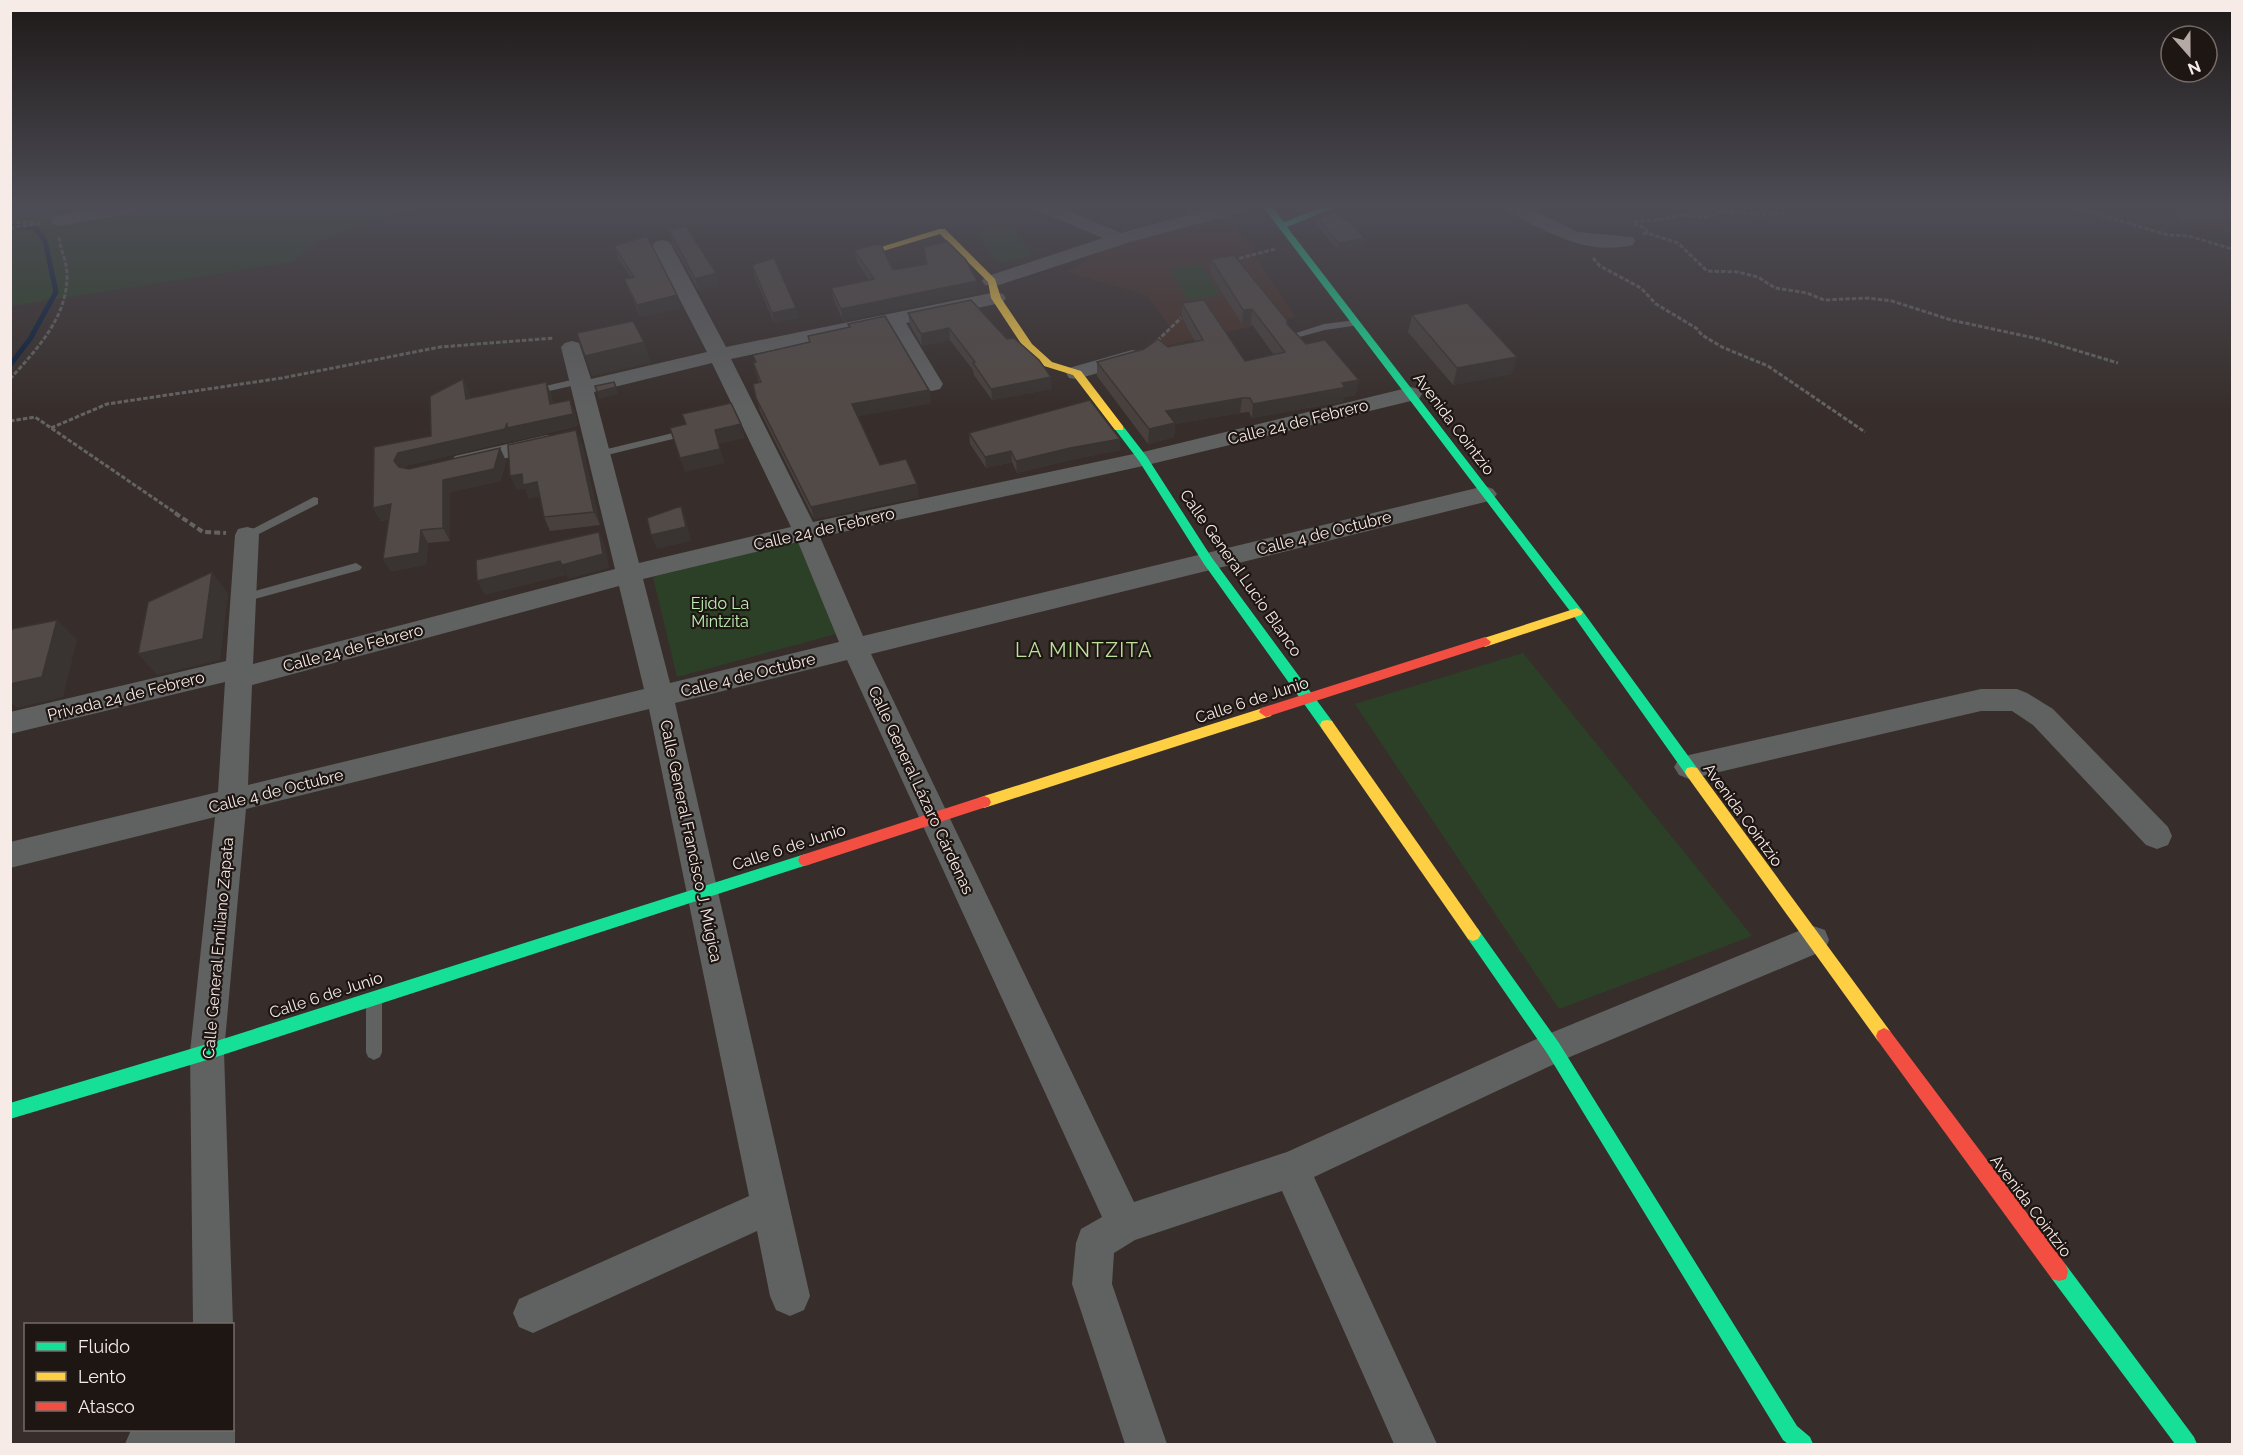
<svg xmlns="http://www.w3.org/2000/svg" width="2243" height="1455" font-family="Raleway,sans-serif">
  <rect width="100%" height="100%" fill="#372e2b"/>
  <g fill="#473129">
    <polygon points="2172,208 2232,208 2232,234 2182,225"/>
    <polygon points="1227,212 1295,317 1151,349 1148,345 1170,327 1146,295 1067,272 1104,250"/>
  </g>
  <g fill="#2c4027">
    <polygon points="10,208 412,208 376,219 315,243 293,262 11,306"/>
    <polygon points="1009,225 1033,255 999,263 975,233"/>
    <polygon points="1201,263 1220,295 1187,300 1170,268"/>
    <polygon points="802,539 836,634 677,677 653,577"/>
    <polygon points="1523,653 1752,936 1559,1009 1355,704"/>
  </g>
  <g fill="none" stroke-linecap="round" stroke-linejoin="round">
    <polyline stroke="#0a1f3c" stroke-width="5" points="10,226 35,228 45,241 56,292 30,339 10,365"/>
    <g stroke="#646362" stroke-width="3" stroke-dasharray="4.5 2" stroke-linecap="butt">
      <polyline points="2076,208 2168,235 2189,236 2232,249"/>
      <polyline points="10,223 33,222"/>
      <polyline points="10,228 43,223"/>
      <polyline points="1647,233 1646,229 1633,222 1666,219 1678,215 1706,217 1724,211 1763,215 1785,213"/>
      <polyline points="1643,234 1647,233 1678,243 1707,271 1738,272 1758,277 1775,288 1807,293 1824,300 1868,298 1892,301 1951,320 2039,339 2118,363"/>
      <polyline points="1593,258 1600,266 1641,288 1656,304 1696,328 1702,335 1722,347 1768,366 1865,432"/>
      <polyline points="1233,260 1275,249"/>
      <polyline points="1157,341 1181,318"/>
      <path d="M10,379c27,-30 58,-62 57,-105 0,-13 -7,-24 -8,-37"/>
      <polyline points="10,421 35,417 177,514"/>
      <polyline points="51,428 107,404 282,378 440,347 554,338"/>
    </g>
    <polyline stroke="#646362" stroke-width="4" stroke-dasharray="6 3" stroke-linecap="butt" points="175,513 203,532 226,533"/>
    <g fill="#606161" fill-rule="evenodd">
      <polygon points="1356,320 1359,321 1359,325 1325,330 1292,339 1287,336 1324,324"/>
      <polygon points="580,378 584,379 584,383 532,395 527,392 528,390"/>
      <polygon points="677,432 681,433 681,437 599,457 594,454 595,452"/>
      <polygon points="314,497 318,498 318,504 251,538 247,539 241,535"/>
      <polygon points="356,563 362,567 360,570 244,602 238,598 240,595"/>
      <polygon points="374,992 380,994 382,999 382,1052 380,1057 374,1060 368,1057 366,1052 366,999 368,994"/>
    </g>
    <g fill="#606161" fill-rule="evenodd">
      <polygon points="98,208 140,208 137,212 131,213 60,226 53,224 51,220 53,216"/>
      <polygon points="1037,208 1062,208 1121,233 1214,208 1244,208 1241,212 1127,243 999,285 985,285 982,281 985,277 1103,238 1040,212"/>
      <path d="M1506,208h23l49,24 55,5 2,4 -2,4c-46,11 -86,-13 -124,-33z"/>
      <path d="M662,240l7,2 3,4 54,101 270,-55 7,2 3,4 -3,4 -7,2 -90,19 37,61 -3,5 -8,2 -8,-2 -3,-5 -33,-58 -157,33 82,163 330,-70 268,-65 8,2 3,5 -3,5 -276,67 -323,71 43,99 622,-150 8,3 4,5 -4,5 -8,3 -614,152 263,548 153,-50 254,-115 260,-107 12,-4 12,4 4,10 -4,10 -260,109 -251,118 123,267h-43l-112,-253 -147,49 -21,13 -2,31 55,160h-42l-53,-160 4,-41 5,-14 21,-12 -255,-557 -172,43 135,593 -6,14 -14,6 -14,-6 -6,-14 -13,-65 -224,102 -14,-6 -6,-14 6,-14 230,-103 -100,-487 -403,100 -22,243 9,272h-40l-3,-272 25,-235 -205,51v-26l208,-50 7,-110 -215,52v-22l216,-51 9,-126 3,-6 9,-2 9,2 3,6 -6,129 362,-95 -54,-222 4,-4 7,-2 7,2 12,36 116,-27 -55,-106 3,-4zM712,363l79,164 -152,36 -45,-171zM798,542l41,100 -169,41 -27,-104zM619,586l25,103 -396,96 4,-100z"/>
      <polygon points="1132,350 1140,351 1143,356 1140,361 1077,379 1069,378 1066,373 1069,368"/>
      <polygon points="547,435 555,437 558,442 555,447 463,468 455,466 451,461 455,456"/>
      <polygon points="1981,689 2017,689 2027,693 2053,709 2168,827 2172,836 2168,845 2157,849 2146,845 2033,725 2012,711 1981,711 1689,779 1679,775 1674,767 1679,759 1689,755"/>
      <polygon points="232,1424 235,1430 235,1444 125,1444 131,1430 232,1430"/>
    </g>
    <g fill="#16e098" fill-rule="evenodd">
      <polygon points="1264,208 1273,208 1284,222 1321,208 1333,208 1287,227 1581,609 1697,768 1699,772 1697,776 1687,776 1573,615"/>
      <polygon points="1119,425 1123,426 1147,457 1212,558 1332,721 1334,725 1332,729 1322,729 1204,564 1139,461 1114,428"/>
      <polygon points="805,854 810,856 812,860 810,864 207,1060 10,1119 10,1103 207,1044"/>
      <polygon points="1473,927 1478,929 1559,1043 1797,1426 1810,1437 1813,1444 1788,1444 1783,1440 1547,1053 1468,939 1465,934 1468,929"/>
      <polygon points="2059,1263 2066,1265 2194,1437 2197,1444 2175,1444 2052,1279 2050,1272 2052,1265"/>
    </g>
    <g fill="#ffcf43" fill-rule="evenodd">
      <polygon points="939,229 945,229 995,279 1001,298 1032,344 1052,362 1081,371 1123,426 1123,430 1115,430 1073,375 1044,366 1024,348 991,298 988,282 940,234 883,251 878,248"/>
      <polygon points="1577,608 1583,612 1581,615 1485,647 1479,642 1481,639"/>
      <polygon points="1266,707 1273,712 1271,716 984,808 979,806 977,802 979,798 984,796"/>
      <polygon points="1327,720 1332,721 1478,929 1481,934 1478,939 1473,941 1468,939 1322,729 1320,725 1322,721"/>
      <polygon points="1692,767 1697,768 1890,1031 1892,1036 1890,1041 1884,1044 1878,1041 1687,776 1685,772 1687,768"/>
    </g>
    <g fill="#f24e42" fill-rule="evenodd">
      <polygon points="1485,637 1491,642 1489,645 1266,717 1259,712 1261,708"/>
      <polygon points="984,796 989,798 991,802 989,806 805,866 800,864 798,860 800,856 805,854"/>
      <polygon points="1884,1028 1890,1031 2066,1265 2068,1272 2066,1279 2059,1281 2052,1279 1878,1041 1876,1036 1878,1031"/>
    </g>
  </g>
  <g fill="#47403c">
    <polygon points="1317,218 1363,245 1338,250 1316,225"/>
    <polygon points="669,230 716,273 719,286 699,291 672,243"/>
    <polygon points="614,246 681,307 641,317 629,291 624,279 631,278 618,258"/>
    <polygon points="924,247 978,293 843,321 834,300 831,288 869,280 857,262 854,250 893,270 926,264"/>
    <polygon points="1211,259 1287,324 1356,395 1344,397 1343,401 1340,402 1252,418 1249,412 1240,413 1175,424 1174,437 1148,444 1097,376 1097,362 1195,342 1182,317 1182,303 1245,361 1274,355 1251,323 1242,324 1210,273"/>
    <polygon points="752,265 796,308 798,318 774,323 754,275"/>
    <polygon points="971,300 1052,389 992,400 974,375 973,370 950,340 922,346 910,325 908,313"/>
    <polygon points="1412,315 1512,374 1453,385 1408,332"/>
    <polygon points="848,324 929,390 931,403 858,416 880,465 919,497 814,519 760,411 753,384 759,382 753,362 755,362 753,355 809,342 808,336 849,327"/>
    <polygon points="463,379 469,392 470,398 546,382 551,394 553,403 570,400 575,412 578,426 513,441 512,438 511,441 405,466 404,468 409,469 500,448 506,461 500,481 450,492 450,541 428,543 426,565 391,571 383,559 389,519 381,521 373,508 374,447 431,436"/>
    <polygon points="969,433 1120,439 1120,450 1070,460 1017,473 1012,462 986,468 970,444"/>
    <polygon points="582,444 600,525 550,531 544,517 540,496 529,498 525,488 517,490"/>
  </g>
  <g fill="#393431">
    <polygon points="1364,238 1363,245 1338,250 1339,243"/>
    <polygon points="716,273 719,286 699,291 695,279"/>
    <polygon points="977,281 978,293 843,321 841,309"/>
    <polygon points="677,295 681,307 641,317 637,305"/>
    <polygon points="796,308 798,318 774,323 772,313"/>
    <polygon points="1252,309 1251,323 1242,324 1243,310"/>
    <polygon points="949,328 950,340 922,346 921,334"/>
    <polygon points="644,342 651,363 592,376 585,356"/>
    <polygon points="1517,357 1512,374 1453,385 1457,368"/>
    <polygon points="1051,377 1052,389 992,400 991,389"/>
    <polygon points="463,379 469,392 472,411 466,399"/>
    <polygon points="1359,380 1356,395 1344,397 1343,401 1252,418 1253,404 1342,383"/>
    <polygon points="546,382 551,394 556,416 550,404"/>
    <polygon points="616,387 618,394 599,399 597,392"/>
    <polygon points="929,390 931,403 855,417 852,404"/>
    <polygon points="1242,398 1240,413 1175,424 1174,437 1148,444 1149,429 1166,411"/>
    <polygon points="570,400 575,412 578,426 513,441 512,438 511,441 405,466 401,473 394,461 398,453 507,423"/>
    <polygon points="741,424 745,438 719,444 715,430"/>
    <polygon points="576,430 582,444 600,525 594,512"/>
    <polygon points="1120,439 1120,450 1070,460 1017,473 1016,461 1070,448"/>
    <polygon points="500,448 506,461 500,481 450,492 450,541 443,528 443,480"/>
    <polygon points="720,449 725,463 685,472 680,458"/>
    <polygon points="1011,451 1012,462 986,468 985,457"/>
    <polygon points="522,474 537,482 543,496 529,498 525,488 517,490 510,476"/>
    <polygon points="917,484 919,497 814,519 811,507"/>
    <polygon points="391,504 398,517 381,521 373,508"/>
    <polygon points="681,506 686,520 691,541 657,549 651,535"/>
    <polygon points="421,530 428,543 426,565 391,571 383,559"/>
    <polygon points="599,532 605,546 609,568 568,579 562,565"/>
    <polygon points="560,561 566,575 485,595 477,581"/>
    <polygon points="212,572 228,593 220,660 157,675 138,654"/>
    <polygon points="57,620 77,640 63,697 17,708 10,702 10,684"/>
  </g>
  <g fill="#524a46" stroke="#393431" stroke-width="1.5">
    <polygon points="1336,213 1349,222 1364,238 1339,243 1317,218"/>
    <polygon points="686,226 716,273 695,279 669,230"/>
    <polygon points="647,236 677,295 637,305 624,279 634,277 614,246"/>
    <polygon points="947,241 966,260 977,281 841,309 831,288 874,279 854,250 876,244 881,245 893,270 927,264 924,247"/>
    <polygon points="1234,255 1287,320 1287,324 1306,344 1325,340 1359,380 1342,383 1345,387 1342,388 1253,404 1250,398 1242,398 1166,411 1175,423 1149,429 1097,362 1144,349 1158,339 1168,347 1203,340 1182,303 1204,300 1245,361 1285,352 1252,309 1243,310 1211,259"/>
    <polygon points="774,258 796,308 772,313 752,265"/>
    <polygon points="971,300 1007,339 1014,338 1039,360 1051,377 991,389 973,363 975,362 949,328 921,334 908,313"/>
    <polygon points="1467,303 1517,357 1457,368 1412,315"/>
    <polygon points="885,316 929,390 852,404 880,465 906,459 917,484 811,507 756,398 753,384 761,382 753,362 756,362 753,355 810,342 808,336 850,327 848,324"/>
    <polygon points="633,321 644,342 585,356 577,333"/>
    <polygon points="463,379 466,399 546,382 550,404 570,400 573,414 507,428 507,423 505,429 398,453 394,461 399,467 409,469 500,448 494,469 443,480 443,528 421,530 419,553 383,559 391,504 373,508 374,447 431,436 430,396"/>
    <polygon points="614,382 616,387 597,392 595,386"/>
    <polygon points="1090,400 1120,439 1070,448 1016,461 1011,451 985,457 969,433"/>
    <polygon points="731,403 741,424 715,430 720,449 680,458 670,428 686,424 682,414"/>
    <polygon points="576,430 594,512 544,517 537,482 523,485 522,474 510,476 508,445"/>
    <polygon points="681,506 686,527 651,535 647,518"/>
    <polygon points="599,532 603,554 562,565 560,561 477,581 476,560"/>
    <polygon points="212,572 203,639 138,654 148,602"/>
    <polygon points="57,620 42,677 10,684 10,635 12,629"/>
  </g>
  <linearGradient id="sky" x2="0" y2="1"><stop stop-color="#1e1918"/><stop offset="0.5" stop-color="#4d4c55"/><stop offset="1" stop-color="#4d4c55" stop-opacity="0"/></linearGradient>
  <rect width="2243" height="412" fill="url(#sky)"/>
  <g text-anchor="middle" dominant-baseline="central" stroke-width="4.5" stroke-linejoin="round" paint-order="stroke">
    <g font-size="16" fill="#f7ebe7" stroke="#1e1613">
      <text transform="translate(1298 422) rotate(-14)">Calle 24 de Febrero</text>
      <text transform="translate(1454 424) rotate(53)">Avenida Cointzio</text>
      <text transform="translate(824 529) rotate(-13)">Calle 24 de Febrero</text>
      <text transform="translate(1324 533) rotate(-14)">Calle 4 de Octubre</text>
      <text transform="translate(1241 573) rotate(55)">Calle General Lucio Blanco</text>
      <text transform="translate(353 648) rotate(-15)">Calle 24 de Febrero</text>
      <text transform="translate(748 675) rotate(-14)">Calle 4 de Octubre</text>
      <text transform="translate(126 696) rotate(-14)">Privada 24 de Febrero</text>
      <text transform="translate(1252 700) rotate(-18)">Calle 6 de Junio</text>
      <text transform="translate(921 790) rotate(65)">Calle General Lázaro Cárdenas</text>
      <text transform="translate(276 791) rotate(-14)">Calle 4 de Octubre</text>
      <text transform="translate(1743 815) rotate(54)">Avenida Cointzio</text>
      <text transform="translate(691 841) rotate(78)">Calle General Francisco J. Múgica</text>
      <text transform="translate(789 847) rotate(-18)">Calle 6 de Junio</text>
      <text transform="translate(218 948) rotate(-85)">Calle General Emiliano Zapata</text>
      <text transform="translate(326 995) rotate(-18)">Calle 6 de Junio</text>
      <text transform="translate(2031 1206) rotate(53)">Avenida Cointzio</text>
    </g>
    <g font-size="16" fill="#bdf0b3" stroke="#1e1613">
      <text x="720" y="603">Ejido La<tspan x="720" dy="18">Mintzita</tspan></text>
    </g>
    <g font-size="20" letter-spacing="1.5" fill="#bde19b" stroke="#1e1613">
      <text x="1084" y="650">LA MINTZITA</text>
    </g>
  </g>
  <rect width="2243" height="1455" fill="none" stroke="#f7ebe7" stroke-width="24"/>
  <rect x="24" y="1323" width="210" height="108" fill="#1e1613" stroke="#756b68" stroke-width="1.5"/>
  <rect x="36" y="1342" width="30" height="9" fill="#16e098" stroke="#756b68" stroke-width="1.5"/>
  <text x="78" y="1353" font-size="18" fill="#f7ebe7">Fluido</text>
  <rect x="36" y="1372" width="30" height="9" fill="#ffcf43" stroke="#756b68" stroke-width="1.5"/>
  <text x="78" y="1383" font-size="18" fill="#f7ebe7">Lento</text>
  <rect x="36" y="1402" width="30" height="9" fill="#f24e42" stroke="#756b68" stroke-width="1.5"/>
  <text x="78" y="1413" font-size="18" fill="#f7ebe7">Atasco</text>
  <g transform="translate(2189 54) rotate(159)"><circle r="28" fill="#1e1613" stroke="#756b68" stroke-width="1.5"/>
  <path d="M0-4.5L10 22L0 15L-10 22Z" fill="#b4a9a5"/>
  <text y="-9" font-size="16" font-weight="bold" text-anchor="middle" fill="#f7ebe7">N</text>
  </g>
</svg>
